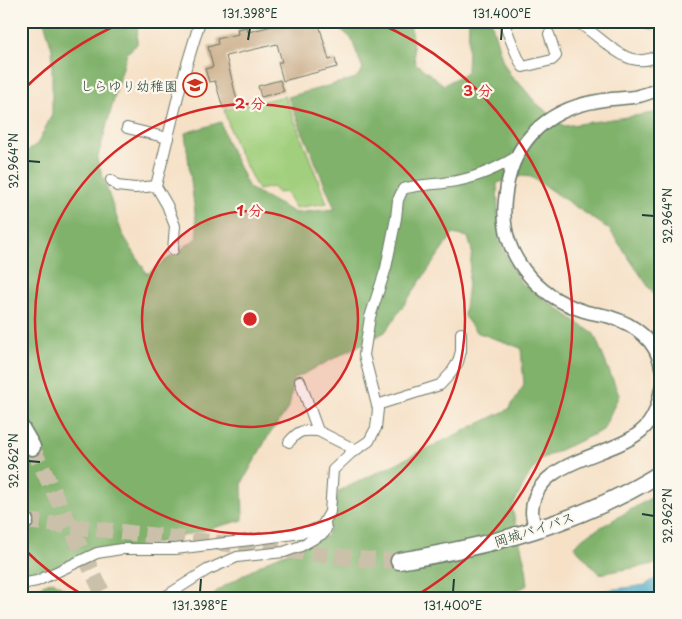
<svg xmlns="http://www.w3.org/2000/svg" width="682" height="619" font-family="'Playpen Sans','Klee One',sans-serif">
  <rect width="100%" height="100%" fill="#fbf7ec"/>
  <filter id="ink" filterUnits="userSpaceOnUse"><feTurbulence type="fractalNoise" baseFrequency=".02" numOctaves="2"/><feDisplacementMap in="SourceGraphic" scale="10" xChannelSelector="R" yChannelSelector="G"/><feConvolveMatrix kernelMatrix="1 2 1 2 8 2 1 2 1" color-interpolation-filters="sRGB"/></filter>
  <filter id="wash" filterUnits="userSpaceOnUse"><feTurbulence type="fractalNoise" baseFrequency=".0096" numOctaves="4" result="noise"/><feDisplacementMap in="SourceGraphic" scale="20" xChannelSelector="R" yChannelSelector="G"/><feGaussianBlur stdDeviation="1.12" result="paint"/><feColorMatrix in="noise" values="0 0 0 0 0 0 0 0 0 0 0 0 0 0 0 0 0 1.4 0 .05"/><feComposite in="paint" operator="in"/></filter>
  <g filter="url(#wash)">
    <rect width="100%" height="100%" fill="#f6e1c7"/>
    <polygon fill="#a1cf7d" stroke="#608658" points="285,96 327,203 295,208 286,192 278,193 272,187 258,190 235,144 224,110"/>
    <g fill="#80b26c" stroke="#507850">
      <polygon points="44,21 138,21 137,44 127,53 97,160 122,233 147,274 198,237 185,133 221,122 226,140 249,188 295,213 335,209 288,97 356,78 363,69 351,38 331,21 410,21 415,63 444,85 467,72 469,21 491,21 503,62 512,78 521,85 536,103 564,126 661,112 661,305 609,229 531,177 522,176 497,183 499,240 520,282 594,334 619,395 603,430 541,459 527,478 512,508 526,568 528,585 500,598 210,598 218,590 271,559 327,536 339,491 509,409 524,385 521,348 476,332 464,316 472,251 468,237 453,234 385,332 294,379 289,407 267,438 242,483 243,520 113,554 62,565 21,582 21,156 38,143 52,114 52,49"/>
      <polygon points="661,492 661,563 599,574 574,546 584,537"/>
      <polygon points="53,581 77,598 21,598 33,589"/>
    </g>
    <polygon fill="#46a9c6" stroke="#32737d" points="661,575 661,598 550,598 645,585"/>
    <g id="blocks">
      <g fill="#c5a57f">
        <polygon points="271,21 318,21 329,60 335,58 337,67 283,81 278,62 282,62 277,44 226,56 238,104 223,108 215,81 209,82 205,69 213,67 208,47 218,44 217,39 238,34 237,29 247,27 248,32 272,26"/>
        <polygon points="280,80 284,91 261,97 258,86"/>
      </g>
    </g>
  </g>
  <g filter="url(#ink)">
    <use href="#blocks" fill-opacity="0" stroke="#6a7667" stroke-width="1"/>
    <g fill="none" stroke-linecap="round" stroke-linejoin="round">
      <polyline stroke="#cbc0aa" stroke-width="10" stroke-dasharray="10 5" stroke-linecap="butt" points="628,21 661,30"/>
      <polyline stroke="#cbc0aa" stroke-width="16" stroke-dasharray="16 8" stroke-linecap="butt" points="32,447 105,598"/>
      <polyline stroke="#cbc0aa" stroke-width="16" stroke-dasharray="16 8" stroke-linecap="butt" points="25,521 369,560 399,561"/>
      <g stroke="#6a7667" stroke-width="12">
        <g id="minor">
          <path d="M503,21c4,9 16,42 20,46l29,-7 4,-4 -7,-22"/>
          <path d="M575,21c26,13 51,52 82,35"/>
          <polyline points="127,128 168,138"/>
          <polyline points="111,180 117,186 135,188 156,186"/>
          <polyline points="173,250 175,226 167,205 156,186 181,84 200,21"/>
          <polyline points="300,381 318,431 356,450"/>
          <polyline points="377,405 440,385 451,373 458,362 461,351 461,333"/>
          <path d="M289,442c10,-12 13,-12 29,-11"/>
          <path d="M21,584l16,-3 60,-28 24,-4h54l75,-9 44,-6 16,-3 12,-5 8,-14 3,-42 18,-17 18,-12 7,-13 2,-19 -14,-54 6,-38 16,-49 10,-50 2,-18 5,-11c16,-5 31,-4 47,-7 24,-3 46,-13 66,-25"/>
          <polyline points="163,598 207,570 237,557 284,552 301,546 324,533 326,529 325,523"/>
        </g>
      </g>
      <g stroke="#6a7667" stroke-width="15">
        <g id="tertiary">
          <path d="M661,89c-7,2 -15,5 -22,7 -13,3 -28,2 -41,5 -55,9 -88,44 -93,99 -6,53 30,96 79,111 8,3 18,3 26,6 24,7 47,24 51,50"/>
          <path d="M536,531c-1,-6 -4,-13 -4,-19 1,-52 77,-54 108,-80 14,-11 18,-27 21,-43"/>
        </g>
      </g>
      <g stroke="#6a7667" stroke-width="19">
        <polyline id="primary" points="21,428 32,447"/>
      </g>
      <g stroke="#6a7667" stroke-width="19">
        <g id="trunk">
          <polyline points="21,520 25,521"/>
          <path d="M399,561c91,-15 182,-38 262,-88"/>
        </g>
      </g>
      <use href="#minor" stroke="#fff" stroke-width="10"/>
      <use href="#tertiary" stroke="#fff" stroke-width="12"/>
      <use href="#primary" stroke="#fff" stroke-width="16"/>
      <use href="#trunk" stroke="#fff" stroke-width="16"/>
    </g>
  </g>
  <path fill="none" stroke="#1f3d34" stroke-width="2" d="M248,40l2,-12M501,40l1,-12M28,161l12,1M642,215l12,1M28,461l12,1M642,514l12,2M200,592l1,-13M453,592l1,-13"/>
  <circle cx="250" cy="319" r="108" fill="#d62828" fill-opacity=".12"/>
  <g fill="none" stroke="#d62828" stroke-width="2.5">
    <circle cx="250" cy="319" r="108"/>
    <circle cx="250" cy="319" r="215"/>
    <path d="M86 597A323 323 0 0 1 22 547M22 91A323 323 0 0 1 124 22M376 22A323 323 0 0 1 414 597"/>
  </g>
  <defs>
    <g id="school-ring" transform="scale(1.25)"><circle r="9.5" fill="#fbf7ec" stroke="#c8321e" stroke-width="1.5"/><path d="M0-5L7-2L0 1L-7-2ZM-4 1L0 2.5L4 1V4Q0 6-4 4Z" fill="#c8321e"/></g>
  </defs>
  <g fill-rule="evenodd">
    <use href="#school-ring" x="195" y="85"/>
  </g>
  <g text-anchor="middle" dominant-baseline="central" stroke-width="4.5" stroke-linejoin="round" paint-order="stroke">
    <g font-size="14" fill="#1f3d34" stroke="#fbf7ec" text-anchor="end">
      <text x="178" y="85">しらゆり幼稚園</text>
    </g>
    <g font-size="14" fill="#1f3d34" stroke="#fbf7ec">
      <text transform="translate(534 529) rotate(-18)">岡城バイパス</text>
    </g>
  </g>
  <circle cx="250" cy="319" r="8" fill="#d62828" stroke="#fbf7ec" stroke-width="2.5"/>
  <g font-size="15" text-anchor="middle" font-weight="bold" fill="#d62828" stroke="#fbf7ec" stroke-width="4.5" stroke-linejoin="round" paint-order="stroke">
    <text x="478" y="96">3 分</text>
    <text x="250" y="109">2 分</text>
    <text x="250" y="216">1 分</text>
  </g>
  <rect width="682" height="619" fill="none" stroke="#fbf7ec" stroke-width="55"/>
  <rect x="28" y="28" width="626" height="564" fill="none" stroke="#1f3d34" stroke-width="2"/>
  <g font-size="12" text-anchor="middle" fill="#1f3d34">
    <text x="250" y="18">131.398°E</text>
    <text x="502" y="18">131.400°E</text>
    <text transform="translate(14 161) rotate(-90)" y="4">32.964°N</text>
    <text transform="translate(668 216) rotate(-90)" y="4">32.964°N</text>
    <text transform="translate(14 461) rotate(-90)" y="4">32.962°N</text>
    <text transform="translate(668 516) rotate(-90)" y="4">32.962°N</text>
    <text x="200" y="610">131.398°E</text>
    <text x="453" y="610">131.400°E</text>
  </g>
</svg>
